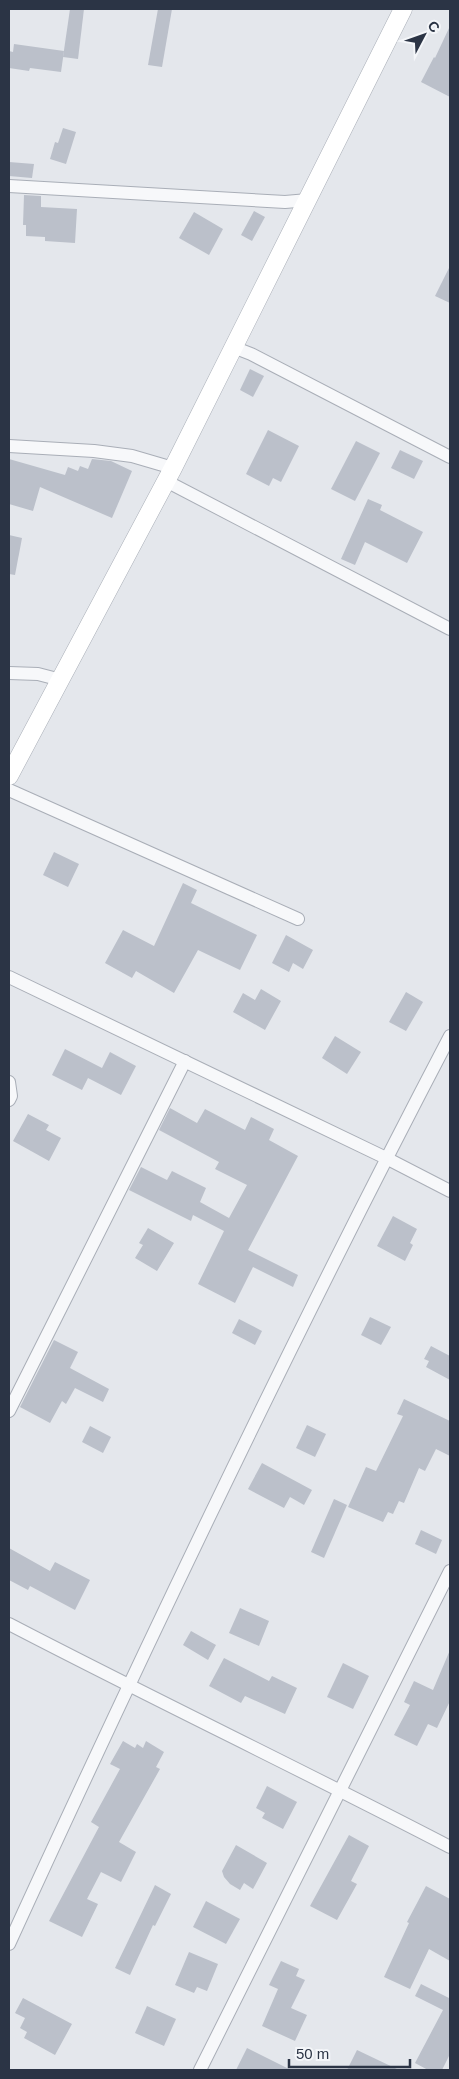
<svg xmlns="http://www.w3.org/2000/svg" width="459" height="2079" font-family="Helvetica,sans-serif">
  <rect width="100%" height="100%" fill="#e4e7ec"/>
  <g fill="#bbc0ca">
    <polygon points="70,9 84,9 78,59 63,57"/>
    <polygon points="158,9 172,9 162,67 148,65"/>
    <polygon points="450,26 450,97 421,82 434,57 435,58"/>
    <polygon points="14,44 64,51 61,72 30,68 29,71 9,68 9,51 13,52"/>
    <polygon points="63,128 76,132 66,164 50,159 55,142 58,143"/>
    <polygon points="9,162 34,164 32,178 9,176"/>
    <polygon points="24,195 41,196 41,207 77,209 75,243 45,241 45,237 26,236 26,225 23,225"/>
    <polygon points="254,211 265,217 252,241 241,235"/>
    <polygon points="194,212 223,229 209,255 179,238"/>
    <polygon points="450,266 450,303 435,296"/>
    <polygon points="250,369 264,376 253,397 240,390"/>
    <polygon points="268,430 299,446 281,482 273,478 269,486 246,474"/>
    <polygon points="356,441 380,453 355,501 331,489"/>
    <polygon points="400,450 423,461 414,479 391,468"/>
    <polygon points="9,459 65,475 68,467 78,471 80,466 88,469 92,459 111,461 132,471 112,518 40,487 33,511 9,504"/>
    <polygon points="368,499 382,505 380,510 423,532 407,563 365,542 355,565 341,559"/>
    <polygon points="9,535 22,538 15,575 9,574"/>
    <polygon points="54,852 79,864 68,887 43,875"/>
    <polygon points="183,883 197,890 191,903 257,935 240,970 198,950 174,993 136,971 132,978 105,963 123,930 154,946"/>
    <polygon points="286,935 313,950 303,969 293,963 289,972 272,963"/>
    <polygon points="261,989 281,1001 265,1030 233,1012 243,993 255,1000"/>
    <polygon points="406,992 423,1002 406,1031 389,1022"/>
    <polygon points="335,1036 361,1052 347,1074 322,1058"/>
    <polygon points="65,1049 102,1068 110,1052 136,1066 121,1095 88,1078 82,1090 52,1075"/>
    <polygon points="170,1108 197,1123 205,1109 245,1130 251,1117 274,1129 269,1140 298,1156 248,1250 298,1275 293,1287 253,1267 235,1303 198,1284 224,1231 193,1215 191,1221 129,1190 141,1167 167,1180 172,1171 206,1188 200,1202 229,1218 247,1185 215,1169 219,1162 159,1130"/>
    <polygon points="28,1114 49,1125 46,1130 61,1138 49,1161 13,1141"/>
    <polygon points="393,1216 417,1229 410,1243 413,1245 405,1261 377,1246"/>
    <polygon points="148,1228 174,1243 157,1271 135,1258 143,1245 139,1243"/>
    <polygon points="370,1317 391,1327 381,1345 361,1335"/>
    <polygon points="239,1319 262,1331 255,1345 232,1333"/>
    <polygon points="54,1340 78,1352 70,1368 109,1389 103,1402 75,1388 66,1404 62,1401 50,1423 20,1407"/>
    <polygon points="431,1346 450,1356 450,1380 426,1367 429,1361 424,1359"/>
    <polygon points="404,1399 450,1421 450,1456 436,1449 425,1471 419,1468 404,1503 399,1501 393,1514 388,1512 383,1522 348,1507 366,1467 376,1471 403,1416 397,1414"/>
    <polygon points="307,1425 326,1434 315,1457 296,1448"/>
    <polygon points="90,1426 111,1437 103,1453 82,1442"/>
    <polygon points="262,1463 312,1490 304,1505 290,1497 284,1508 248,1489"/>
    <polygon points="334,1499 347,1505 324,1558 311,1552"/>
    <polygon points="421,1530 442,1540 436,1554 415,1544"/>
    <polygon points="9,1548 50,1571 55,1562 90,1580 75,1610 30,1586 28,1590 9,1580"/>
    <polygon points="240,1608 269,1621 259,1646 229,1633"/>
    <polygon points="191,1631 216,1645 208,1660 183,1645"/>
    <polygon points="450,1650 450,1701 437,1728 428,1724 417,1746 394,1735 410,1705 404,1702 414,1681 433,1690"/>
    <polygon points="224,1658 269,1681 272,1676 297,1688 285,1714 245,1696 241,1703 209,1686"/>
    <polygon points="343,1663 369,1676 353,1709 327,1697"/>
    <polygon points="123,1741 135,1748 137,1744 143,1748 146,1741 164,1752 156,1767 160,1769 119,1842 136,1852 121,1882 101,1872 87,1899 98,1904 82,1937 49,1921 99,1827 91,1822 120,1769 110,1764"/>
    <polygon points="267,1786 297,1802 283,1829 262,1818 265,1813 256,1808"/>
    <polygon points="349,1835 369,1846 351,1881 357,1884 337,1920 310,1906"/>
    <polygon points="236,1845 267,1863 253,1889 244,1883 240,1890 230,1884 224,1877 222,1871"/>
    <polygon points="155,1885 171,1894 155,1926 153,1925 130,1975 115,1968"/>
    <polygon points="426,1886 450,1899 450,1961 429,1949 410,1989 384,1977 409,1923 407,1922"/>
    <polygon points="206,1901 240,1919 226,1944 193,1927"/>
    <polygon points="189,1952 218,1964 207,1991 197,1987 194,1993 175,1985"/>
    <polygon points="281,1961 299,1969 296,1976 305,1980 291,2008 307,2015 295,2041 262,2026 278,1989 269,1985"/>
    <polygon points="421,1984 449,1998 450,1997 450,2054 442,2070 428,2070 415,2063 443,2010 415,1996"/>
    <polygon points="23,1998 72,2024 55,2055 24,2038 27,2032 20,2028 25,2018 15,2013"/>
    <polygon points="147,2006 176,2019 164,2046 135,2033"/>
    <polygon points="247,2048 291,2070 236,2070"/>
    <polygon points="357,2050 399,2070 347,2070"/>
  </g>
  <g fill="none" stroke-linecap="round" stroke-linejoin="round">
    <g stroke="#a9aeb7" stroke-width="14">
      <g id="street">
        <polyline points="9,186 285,202 308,200"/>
        <polyline points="233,347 251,354 450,457"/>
        <polyline points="9,446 94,451 132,456 173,468"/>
        <polyline points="166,481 450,629"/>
        <polyline points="9,673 38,674 61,680"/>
        <polyline points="9,790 298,919"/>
        <polyline points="9,977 386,1158 450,1191"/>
        <polyline points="9,1082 11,1096 9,1100"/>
        <polyline points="9,1411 185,1061"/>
        <path d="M9,1624c146,76 295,147 441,223"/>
        <path d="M9,1944c140,-306 285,-610 441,-908"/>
        <polyline points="200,2070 450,1571"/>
      </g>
    </g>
    <g stroke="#a9aeb7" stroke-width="19">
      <polyline id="secondary" points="9,776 173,468 403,9"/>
    </g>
    <use href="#street" stroke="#f7f8fa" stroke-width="12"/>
    <use href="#secondary" stroke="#fff" stroke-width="18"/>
  </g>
  <rect width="459" height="2079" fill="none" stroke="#2b3445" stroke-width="20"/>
  <g transform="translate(424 35) rotate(49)" stroke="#f4f6f9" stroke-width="4" paint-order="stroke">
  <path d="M0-4L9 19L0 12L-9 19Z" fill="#2b3445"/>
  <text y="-8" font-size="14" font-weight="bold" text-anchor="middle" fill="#2b3445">С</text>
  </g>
  <path d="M289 2059v8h121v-8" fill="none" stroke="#2b3445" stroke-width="2.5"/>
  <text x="296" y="2059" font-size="15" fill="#2b3445" stroke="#f4f6f9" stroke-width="4" paint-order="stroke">50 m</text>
</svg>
